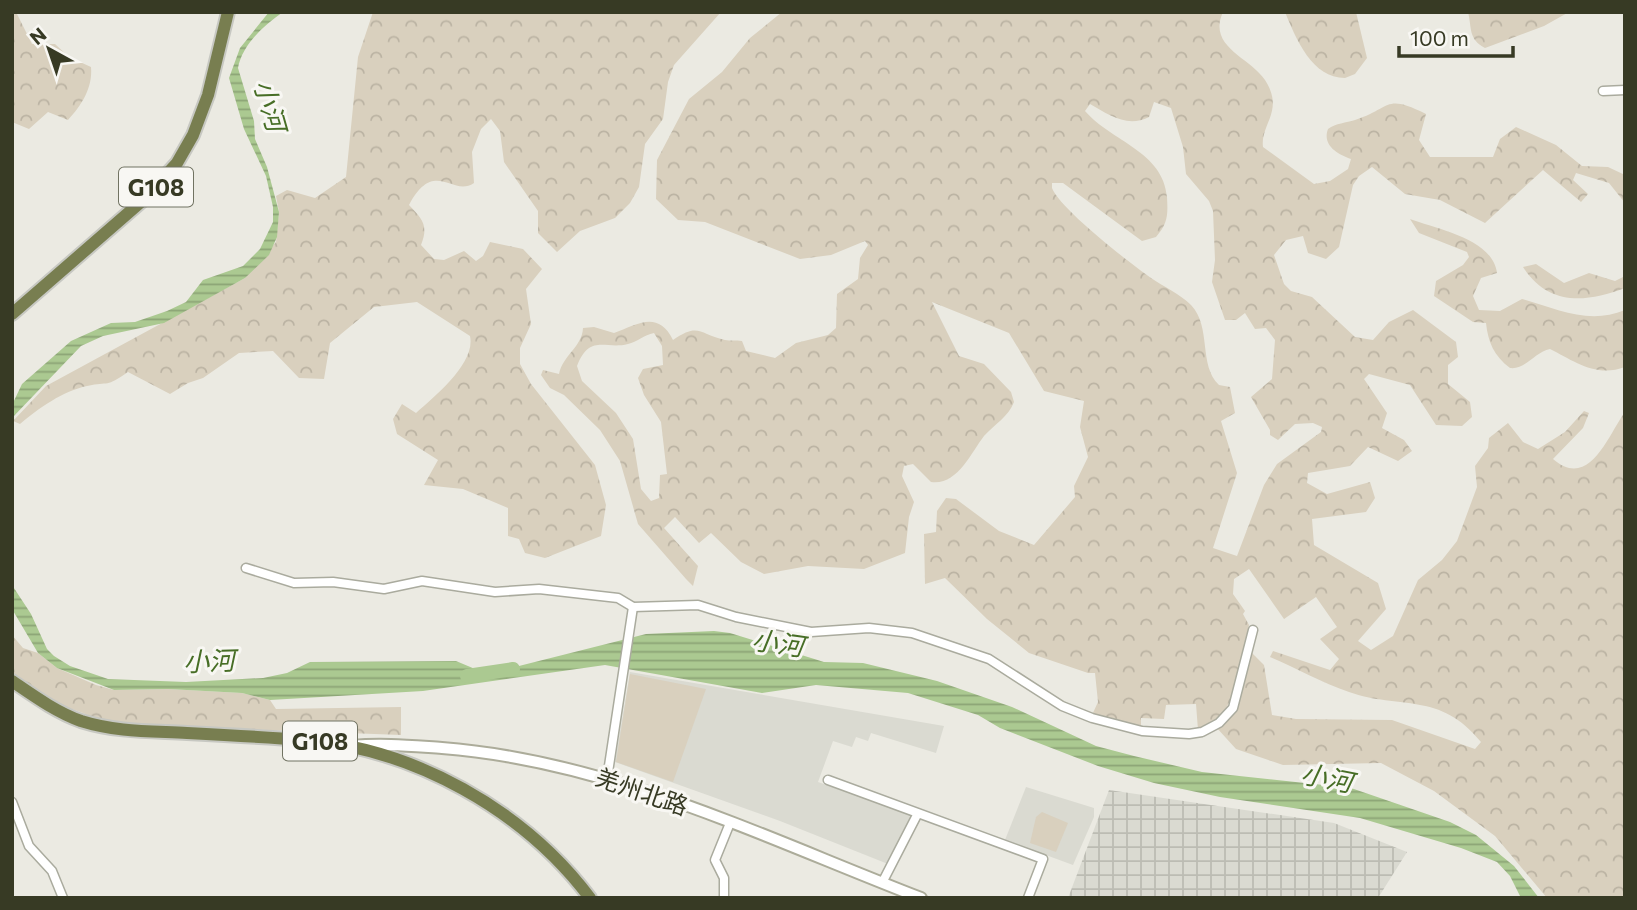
<svg xmlns="http://www.w3.org/2000/svg" width="1637" height="910" font-family="Commissioner,'Noto Sans SC',sans-serif">
  <defs>
    <pattern id="industrial-grid" width="8" height="8" patternUnits="userSpaceOnUse" patternTransform="scale(1.75)"><rect width="8" height="8" fill="#dadad1"/><path d="M0 4h8M4 0v8" fill="none" stroke="#bcbcb3"/></pattern>
    <pattern id="forest-crowns" width="20" height="18" patternUnits="userSpaceOnUse" patternTransform="scale(1.75)"><rect width="20" height="18" fill="#d9d0be"/><path d="M2 6a3 3 0 1 1 6 0M12 15a3 3 0 1 1 6 0" fill="none" stroke="#bbb3a3"/></pattern>
    <pattern id="water-rules" width="6" height="5" patternUnits="userSpaceOnUse" patternTransform="scale(1.75)"><rect width="6" height="5" fill="#abc991"/><path d="M0 2.5h6" fill="none" stroke="#8ca476"/></pattern>
  </defs>
  <rect width="100%" height="100%" fill="#ebeae2"/>
  <g fill="#dadad1">
    <polygon points="630,672 944,726 936,753 871,733 868,741 856,737 852,747 833,741 818,782 912,815 888,864 780,821 615,762"/>
    <polygon points="1026,787 1094,808 1094,817 1073,865 1005,840"/>
  </g>
  <polygon fill="url(#industrial-grid)" points="1109,790 1334,823 1407,852 1378,898 1068,898"/>
  <g fill="url(#forest-crowns)" fill-rule="evenodd">
    <path d="M12,12h4l16,32h23l14,13 22,10c2,21 -10,39 -23,53l-20,-8 -19,17 -17,-7z"/>
    <path d="M373,12h348l-47,53 -6,17 -5,37 -18,25 -6,43 -9,16 -15,15 -35,13 -23,21 -19,-19v-22l-34,-49 -4,-31 -9,-12 -10,10 -9,23 2,31c-22,15 -39,-26 -65,22 13,14 20,20 12,40l13,14 10,1 20,-9 12,10 7,-5 7,-14 33,7 19,20 -16,20 5,35 -11,24v16l11,20 64,81 11,40 -5,31 -56,22 -20,-5 -6,-14 -11,-3v-28l-45,-19 -39,-4 14,-25 -41,-26 -4,-15 9,-15 14,9c19,-17 60,-50 54,-77l-53,-34 -43,5 -44,36 -6,36 -25,-1 -26,-27 -34,2 -36,25 -15,5 -18,11 -42,-22c-23,16 -18,9 -41,14 -24,5 -48,22 -67,38l-7,-3 33,-35 199,-108 31,-36 3,-30 -3,-16 11,-6 28,8 31,-21 12,-120z"/>
    <path d="M782,12h441c-16,35 27,45 42,68 20,31 -5,44 -2,67l51,37 16,-3 18,-12 3,-10c-14,-5 -29,-14 -23,-30 8,-6 18,-6 27,-9 37,-12 29,-27 71,-6l-7,26 11,17h63l7,-18 16,-12 40,18 26,21 26,1 17,8v28l-16,-20 -33,-10 -3,7 15,14 -7,8 -38,-32 -58,53 -45,-23 -35,-6 -33,-27 -13,9 -6,9 -14,62 -13,12 -18,-6 -5,-17 -17,4 -12,15 10,29 7,7 21,6 43,40 18,3 16,-18 24,-12 43,32 2,15 -10,8v19l22,18 2,15 -10,9 -26,-1 -26,-40 -41,-11 -5,5 23,34 -5,15 22,12 8,11 -14,10 -30,-14 -18,19 -42,7 -1,10 20,11 43,-12 5,16 -9,14 -54,7 2,26 64,38 8,26 -28,32 13,9 22,-14 25,-56 24,-20 15,-19 20,-54 -2,-21 13,-18 1,-10 19,-15 15,19 15,7 27,-17 19,-21 5,2 -6,15 -30,31c37,32 56,-26 72,-47v486h-78l-52,-62 -61,-45 -53,-28 -98,2 -47,-16 -20,-22 24,-30 12,-44 12,12 8,50 24,4 96,1 83,29 6,-7c-41,-51 -81,-32 -132,-50 -27,-9 -53,-24 -79,-35l3,-6 57,19 9,-11 -19,-20 17,-12 -21,-30 -32,22 -35,-50 -15,10 -1,15 12,17 -2,3 6,11c-9,38 -9,91 -51,105l-2,-26 -30,1 -2,14 -23,-1v9l-49,-12 6,-13 -3,-29h-7l-59,-20 -42,-34 -42,-41 -20,6 -1,-50 12,-2 1,-21 9,-13 10,1 43,32 35,14 41,-48 -1,-11 14,-29 -8,-30 4,-26 -40,-10 -35,-58 -77,-31 27,54 25,8 27,28 3,10c-5,14 -20,23 -30,34 -13,17 -27,50 -53,46l-18,-18 -9,2 -2,10 12,26 -5,15 -4,36 -41,16 -56,-3 -44,8 -23,-12 -30,-29 -12,10 -24,-26 -11,11 34,38 -5,20 -7,-7 -48,-55 -18,-63 -20,-31 -36,-35 -14,-7 -9,-13 2,-5 16,4c4,-19 23,-27 24,-46l11,-1 20,6c22,-8 44,-24 59,7 26,-18 26,-6 52,0 5,1 11,0 17,1l4,10 29,7 21,-15 32,-8 8,-7 1,-34 21,-15 2,-21 8,-13 -3,-4 -34,14 -31,4 -95,-37 -27,-2 -22,-21 1,-39 32,-61 33,-27 28,-34zM1154,102l17,6 12,39 3,27 23,27 4,10 2,49 -3,22 13,38h11l9,-7 10,16 11,-1 9,12 -3,39 -21,18 19,33v5l8,5 17,-16 18,-1 9,4 -1,5 -44,32 -13,21 -27,71 -24,-8 24,-75 -16,-52 14,-8 -5,-26 -11,-2c-21,-20 -7,-58 -28,-80 -11,-11 -27,-18 -40,-27 -20,-14 -91,-69 -99,-90v-5h11l79,58 14,-4c12,-14 12,-22 11,-40 -4,-46 -55,-55 -82,-86l5,-7c19,11 37,24 59,13zM654,333l8,13 1,19 -20,4 -5,9 6,17 17,27 6,52 -7,1 -1,23 -8,3 -10,-12 -8,-50 -17,-26 -34,-32 -5,-15c13,-33 28,-16 51,-22 9,-2 16,-9 26,-11z"/>
    <path d="M1285,12h71l11,46 -12,16 -10,4c-33,0 -49,-39 -60,-66z"/>
    <path d="M1468,12h101l-25,14 -59,22c-17,-9 -13,-20 -17,-36z"/>
    <path d="M1410,219c27,10 83,20 87,54l-16,5 -8,18 6,14 21,1 22,-12c35,10 67,26 103,11v57c-29,11 -51,-6 -75,-18 -15,3 -25,21 -40,19 -16,-12 -22,-26 -24,-45l-13,-1 -39,-26 2,-15 27,-16 6,-8 -2,-5 -48,-19z"/>
    <path d="M1536,264l28,19 25,-10 26,8 10,-5v12c-40,15 -77,18 -102,-21z"/>
    <polygon points="12,635 23,648 38,653 57,668 96,685 114,690 168,689 242,693 270,700 276,709 401,707 401,735 133,725 102,720 61,705 12,675"/>
  </g>
  <g fill="#d9d0be">
    <polygon points="630,674 706,689 673,782 616,762"/>
    <polygon points="1042,812 1068,823 1056,852 1030,843 1036,817"/>
  </g>
  <g fill="url(#water-rules)">
    <path d="M269,12h14c-19,13 -41,33 -45,56l16,53 1,18 12,28 12,45 -2,25 -8,18 -24,23 -81,45 -61,13 -22,10 -69,72v-13l10,-21 49,-43 40,-18 24,-1 32,-11 19,-9 17,-22 40,-14 17,-17 13,-27v-15l-7,-31 -22,-47 -15,-51 11,-30z"/>
    <polygon points="12,585 31,614 47,649 54,656 70,666 108,679 186,682 263,678 287,673 310,662 456,661 487,674 646,634 714,631 730,633 824,662 863,663 937,681 1012,707 1096,746 1134,756 1202,772 1351,788 1450,822 1476,835 1514,866 1539,898 1521,898 1510,876 1497,862 1461,848 1360,818 1220,797 1154,783 1098,766 1000,728 978,715 908,693 816,685 762,693 605,665 423,691 270,700 242,693 168,689 114,690 57,668 38,653 12,609"/>
  </g>
  <g fill="none" stroke-linecap="round" stroke-linejoin="round">
    <polyline stroke="#abc991" stroke-width="14" points="467,676 513,669"/>
    <g stroke="#aaab9e" stroke-width="11">
      <g id="minor">
        <polyline points="1603,91 1625,90"/>
        <polyline points="246,568 294,583 333,582 384,589 422,581 495,592 539,589 618,598 633,607 698,605 736,617 811,632 869,628 912,633 989,659 1062,706 1092,718 1142,731 1189,734 1202,732 1219,723 1233,708 1253,630"/>
        <polyline points="607,779 633,607"/>
        <polyline points="828,780 1043,859 1028,898"/>
        <polyline points="12,802 29,846 52,871 63,898"/>
        <polyline points="882,883 917,815"/>
        <polyline points="724,898 724,878 715,860 730,823"/>
      </g>
    </g>
    <g stroke="#acac9a" stroke-width="14">
      <path id="secondary" d="M352,746c31,-3 60,0 90,2 169,13 323,90 479,150"/>
    </g>
    <g stroke="#c7c8c2" stroke-width="16">
      <g id="trunk">
        <polyline points="12,314 142,201 177,163 193,135 208,95 228,12"/>
        <path d="M12,681c22,15 44,31 69,40 35,11 70,10 106,12 39,2 78,4 117,7 109,8 220,70 286,158"/>
      </g>
    </g>
    <use href="#minor" stroke="#fff" stroke-width="8"/>
    <use href="#secondary" stroke="#fff" stroke-width="10"/>
    <use href="#trunk" stroke="#787e50" stroke-width="12"/>
  </g>
  <g text-anchor="middle" dominant-baseline="central" stroke-width="6" stroke-linejoin="round" paint-order="stroke">
    <g fill="#f8f7f3" stroke="#717362" stroke-width="2">
      <rect x="119" y="167.5" width="74" height="39" rx="5"/>
      <rect x="283" y="721.5" width="74" height="39" rx="5"/>
    </g>
    <g font-size="23" font-weight="bold" fill="#373a24">
      <text x="156" y="187">G108</text>
      <text x="320" y="741">G108</text>
    </g>
    <g font-size="24" fill="#373a24" stroke="#f8f7f3">
      <text transform="translate(642 791) rotate(19)">羌州北路</text>
    </g>
    <g font-size="26" font-style="italic" fill="#476e26" stroke="#f8f7f3">
      <text transform="translate(271 105) rotate(74)">小河</text>
      <text transform="translate(778 642) rotate(8)">小河</text>
      <text transform="translate(209 660) rotate(-2)">小河</text>
      <text transform="translate(1327 777) rotate(11)">小河</text>
    </g>
  </g>
  <rect width="1637" height="910" fill="none" stroke="#373a24" stroke-width="28"/>
  <g transform="translate(49 49) rotate(320)" stroke="#f8f7f3" stroke-width="5" paint-order="stroke">
  <path d="M0-5L12 26L0 18L-12 26Z" fill="#373a24"/>
  <text y="-10" font-size="19" font-weight="bold" text-anchor="middle" fill="#373a24">N</text>
  </g>
  <path d="M1399 46v10h114v-10" fill="none" stroke="#373a24" stroke-width="3.5"/>
  <text x="1410" y="46" font-size="21" fill="#373a24" stroke="#f8f7f3" stroke-width="5" paint-order="stroke">100 m</text>
</svg>
